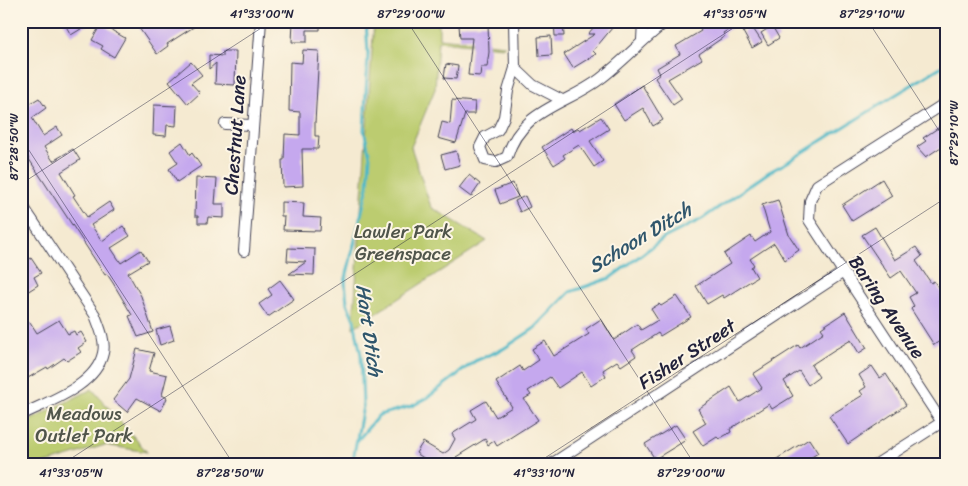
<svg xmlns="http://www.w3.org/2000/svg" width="968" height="486" font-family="Sriracha,sans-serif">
  <rect width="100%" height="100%" fill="#fcf5e5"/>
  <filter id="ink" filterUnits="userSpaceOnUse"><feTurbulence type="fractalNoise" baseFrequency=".02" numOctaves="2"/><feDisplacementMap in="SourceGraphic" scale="10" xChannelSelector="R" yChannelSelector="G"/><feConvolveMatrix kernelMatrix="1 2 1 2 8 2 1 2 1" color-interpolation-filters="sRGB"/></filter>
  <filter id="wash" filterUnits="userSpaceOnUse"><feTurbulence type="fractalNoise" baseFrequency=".0096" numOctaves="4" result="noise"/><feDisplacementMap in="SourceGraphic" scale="20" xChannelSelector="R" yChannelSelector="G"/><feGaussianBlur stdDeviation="1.12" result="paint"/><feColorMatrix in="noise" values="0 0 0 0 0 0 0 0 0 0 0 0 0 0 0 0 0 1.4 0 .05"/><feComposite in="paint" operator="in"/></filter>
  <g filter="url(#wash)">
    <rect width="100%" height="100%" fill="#f5ead1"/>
    <g fill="#bccc6f" stroke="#6f7755">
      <polygon points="374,21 439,21 439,38 504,45 504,47 438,41 435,89 411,147 431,207 487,241 353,328"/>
      <polygon points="92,389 147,452 105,445 40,465 21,465 21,425"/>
    </g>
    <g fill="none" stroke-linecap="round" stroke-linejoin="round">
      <g stroke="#4bb8c7" stroke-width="3">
        <polyline points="357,441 379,415 412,406 427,398 475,361 503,349 535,328 570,292 610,278 664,238 702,219 769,172 786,163 947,63"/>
        <polyline points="126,465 145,462 169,465"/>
        <path d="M192,465c16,-5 29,-6 45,0"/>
        <polyline points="352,465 363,406 361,355 354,320 347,303 345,282 368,186 370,157 364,130 368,54 366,21"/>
      </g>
    </g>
    <g id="blocks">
      <g fill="#c5a8ee">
        <polygon points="63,21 94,21 71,35"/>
        <polygon points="149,21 203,21 167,44 168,46 157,54 139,28"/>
        <polygon points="293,21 320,21 320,30 307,30 307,42 292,42"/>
        <polygon points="554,21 563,21 564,36 555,36"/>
        <polygon points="599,21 607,21 610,24 615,21 617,22 593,51 596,54 573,68 564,54 595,34 588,34"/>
        <polygon points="711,21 743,21 723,33 725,36 699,54 702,59 668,79 682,99 673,105 655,78 660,74 657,68 680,54 676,46 701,31 700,29"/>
        <polygon points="101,24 125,38 114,57 101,49 103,46 92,40"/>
        <polygon points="488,24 489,52 487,67 481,67 480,76 468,75 472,38 460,38 459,25"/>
        <polygon points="772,26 779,38 768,45 761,33"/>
        <polygon points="752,27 762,42 752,48 743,32"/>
        <polygon points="551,36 552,55 539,56 538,37"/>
        <polygon points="303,50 319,51 315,123 315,136 319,136 318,149 302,149 303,186 283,187 282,160 284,160 285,134 300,135 300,112 289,111 290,62 302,63"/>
        <polygon points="223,51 236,51 235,85 215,84 216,63 209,69 209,55 223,56"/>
        <polygon points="191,62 202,75 191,83 200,93 188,104 169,81"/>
        <polygon points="446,64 458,66 456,79 444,78"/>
        <polygon points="642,85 663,120 653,126 643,108 624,120 614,104"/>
        <polygon points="39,98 46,108 32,118 43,136 57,127 62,135 44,147 53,161 73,149 80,160 61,172 75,195 73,196 87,217 109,202 114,210 91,225 102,241 123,226 130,236 111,248 121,263 141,250 148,261 128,273 141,296 153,332 138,337 129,316 132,315 113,283 107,274 105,275 21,147 21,109"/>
        <polygon points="452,100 475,102 474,114 465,114 456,143 438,138 442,122 450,124"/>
        <polygon points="154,105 177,106 176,126 167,125 166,136 153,135"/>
        <polygon points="601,117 609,129 590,141 603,161 594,167 579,145 563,155 565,158 554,165 542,147 571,128 573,131 578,128 580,130"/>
        <polygon points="947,122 947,143 926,157 917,147 926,141 923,138"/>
        <polygon points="182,142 190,155 192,153 201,166 177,182 169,169 178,163 170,151"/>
        <polygon points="456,151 460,165 445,169 441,155"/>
        <polygon points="469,175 480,184 471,197 459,188"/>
        <polygon points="196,178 217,179 215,204 224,204 224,218 208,217 207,223 198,223 198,216 195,216"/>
        <polygon points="882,179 892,196 852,221 842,205"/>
        <polygon points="513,183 518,197 500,204 495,190"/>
        <polygon points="525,196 530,207 520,212 515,201"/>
        <polygon points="778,200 789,235 799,250 785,260 774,243 750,259 754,265 751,267 757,277 724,298 722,295 707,304 696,286 730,264 724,254 751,236 755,242 770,232 762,205"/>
        <polygon points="281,202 304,203 303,217 321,218 320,231 283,230 284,216 281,216"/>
        <polygon points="875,227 895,260 916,247 922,256 916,261 931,283 934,281 947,301 947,336 934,345 911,309 914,306 909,297 916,293 901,271 891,278 862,235"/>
        <polygon points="288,248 315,249 314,275 289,274 306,262 287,261"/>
        <polygon points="31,258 41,273 34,277 38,285 27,292 21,282 21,264"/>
        <polygon points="280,280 294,299 268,317 259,304 272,295 268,289"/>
        <polygon points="677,296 691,317 660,336 658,333 632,350 636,356 621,366 617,361 603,370 606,376 591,386 582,372 558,388 550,377 528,391 531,395 524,399 538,420 497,446 494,441 488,445 485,439 456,457 459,462 454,465 434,465 416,453 423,442 443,454 449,450 455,439 452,434 476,419 471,410 486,401 496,417 512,407 496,382 520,366 523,371 539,360 532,349 545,341 554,356 589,334 586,329 601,319 614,340 637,324 641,330 658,320 651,309 659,304 661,306"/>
        <polygon points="845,312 867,348 859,353 851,340 834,350 811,365 819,377 808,385 799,371 784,381 793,396 772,409 769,404 730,429 731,432 719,439 717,437 703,446 693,431 706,423 698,409 731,387 740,402 762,388 753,374 798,345 800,348 824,332 821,328"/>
        <polygon points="59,320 68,334 74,331 76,335 81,332 87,342 78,348 81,352 67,361 64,358 48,369 47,367 21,382 21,328 30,322 37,333"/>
        <polygon points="170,326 174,340 160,345 156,330"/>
        <polygon points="137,349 154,353 149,371 167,375 162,395 167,398 161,411 137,398 127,412 113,400 129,379"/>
        <polygon points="872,366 880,378 886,374 906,405 848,444 829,416 863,395 860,391 866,387 859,375"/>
        <polygon points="676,425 686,440 655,459 645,444"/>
        <polygon points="809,439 818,453 799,465 767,465"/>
      </g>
    </g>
  </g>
  <g filter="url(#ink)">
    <use href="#blocks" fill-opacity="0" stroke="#424052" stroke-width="1"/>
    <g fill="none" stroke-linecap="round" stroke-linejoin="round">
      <g stroke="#424052" stroke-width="12">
        <g id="minor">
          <path d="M514,21l1,47 -7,23 -4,26 -6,13 -13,7 -5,10 5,13 11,2 11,-5c14,-48 59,-52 93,-78 24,-18 43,-40 67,-58"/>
          <polyline points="642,40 643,21"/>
          <polyline points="515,68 533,85 562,100"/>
          <polyline points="947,102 817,185 810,201 809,220 947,430"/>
          <polyline points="225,124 253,125"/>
          <path d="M21,203l74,112c4,11 11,26 8,38 -7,33 -54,48 -82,62"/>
          <polyline points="21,228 32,220"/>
          <polyline points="244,251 261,21"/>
          <polyline points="550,465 842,273"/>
          <polyline points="875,465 942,422"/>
        </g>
      </g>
      <use href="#minor" stroke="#fff" stroke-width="10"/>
    </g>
  </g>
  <path fill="none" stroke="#22223b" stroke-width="1" stroke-opacity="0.45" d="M407,21l288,444M868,21l79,122M21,138l213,327M21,184l251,-163M61,465l683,-444M534,465l413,-268"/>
  <g text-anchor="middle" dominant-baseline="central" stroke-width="4" stroke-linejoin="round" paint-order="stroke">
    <g font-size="19" fill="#22223b" stroke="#fcf5e5">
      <text transform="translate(235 135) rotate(-86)">Chestnut Lane</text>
      <text transform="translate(887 307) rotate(56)">Baring Avenue</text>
      <text transform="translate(687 354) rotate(-33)">Fisher Street</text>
    </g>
    <g font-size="19" fill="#50554b" stroke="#fcf5e5">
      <text x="403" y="231">Lawler Park<tspan x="403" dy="22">Greenspace</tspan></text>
      <text x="84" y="413">Meadows<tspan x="84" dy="22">Outlet Park</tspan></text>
    </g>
    <g font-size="20" font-style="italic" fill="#30566c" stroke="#fcf5e5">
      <text transform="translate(640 238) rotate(-31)">Schoon Ditch</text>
      <text transform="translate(369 330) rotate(82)">Hart Dtich</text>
    </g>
  </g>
  <rect width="968" height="486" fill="none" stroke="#fcf5e5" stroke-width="55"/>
  <rect x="28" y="28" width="912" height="430" fill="none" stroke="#22223b" stroke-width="2"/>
  <g font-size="12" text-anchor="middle" fill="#22223b">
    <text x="262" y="18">41°33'00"N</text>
    <text x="411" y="18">87°29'00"W</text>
    <text x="735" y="18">41°33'05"N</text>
    <text x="872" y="18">87°29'10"W</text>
    <text transform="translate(954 133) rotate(-90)" y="4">87°29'10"W</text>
    <text transform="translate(14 147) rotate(-90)" y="4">87°28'50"W</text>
    <text x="71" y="477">41°33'05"N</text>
    <text x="230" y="477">87°28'50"W</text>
    <text x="544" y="477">41°33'10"N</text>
    <text x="691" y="477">87°29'00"W</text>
  </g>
</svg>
